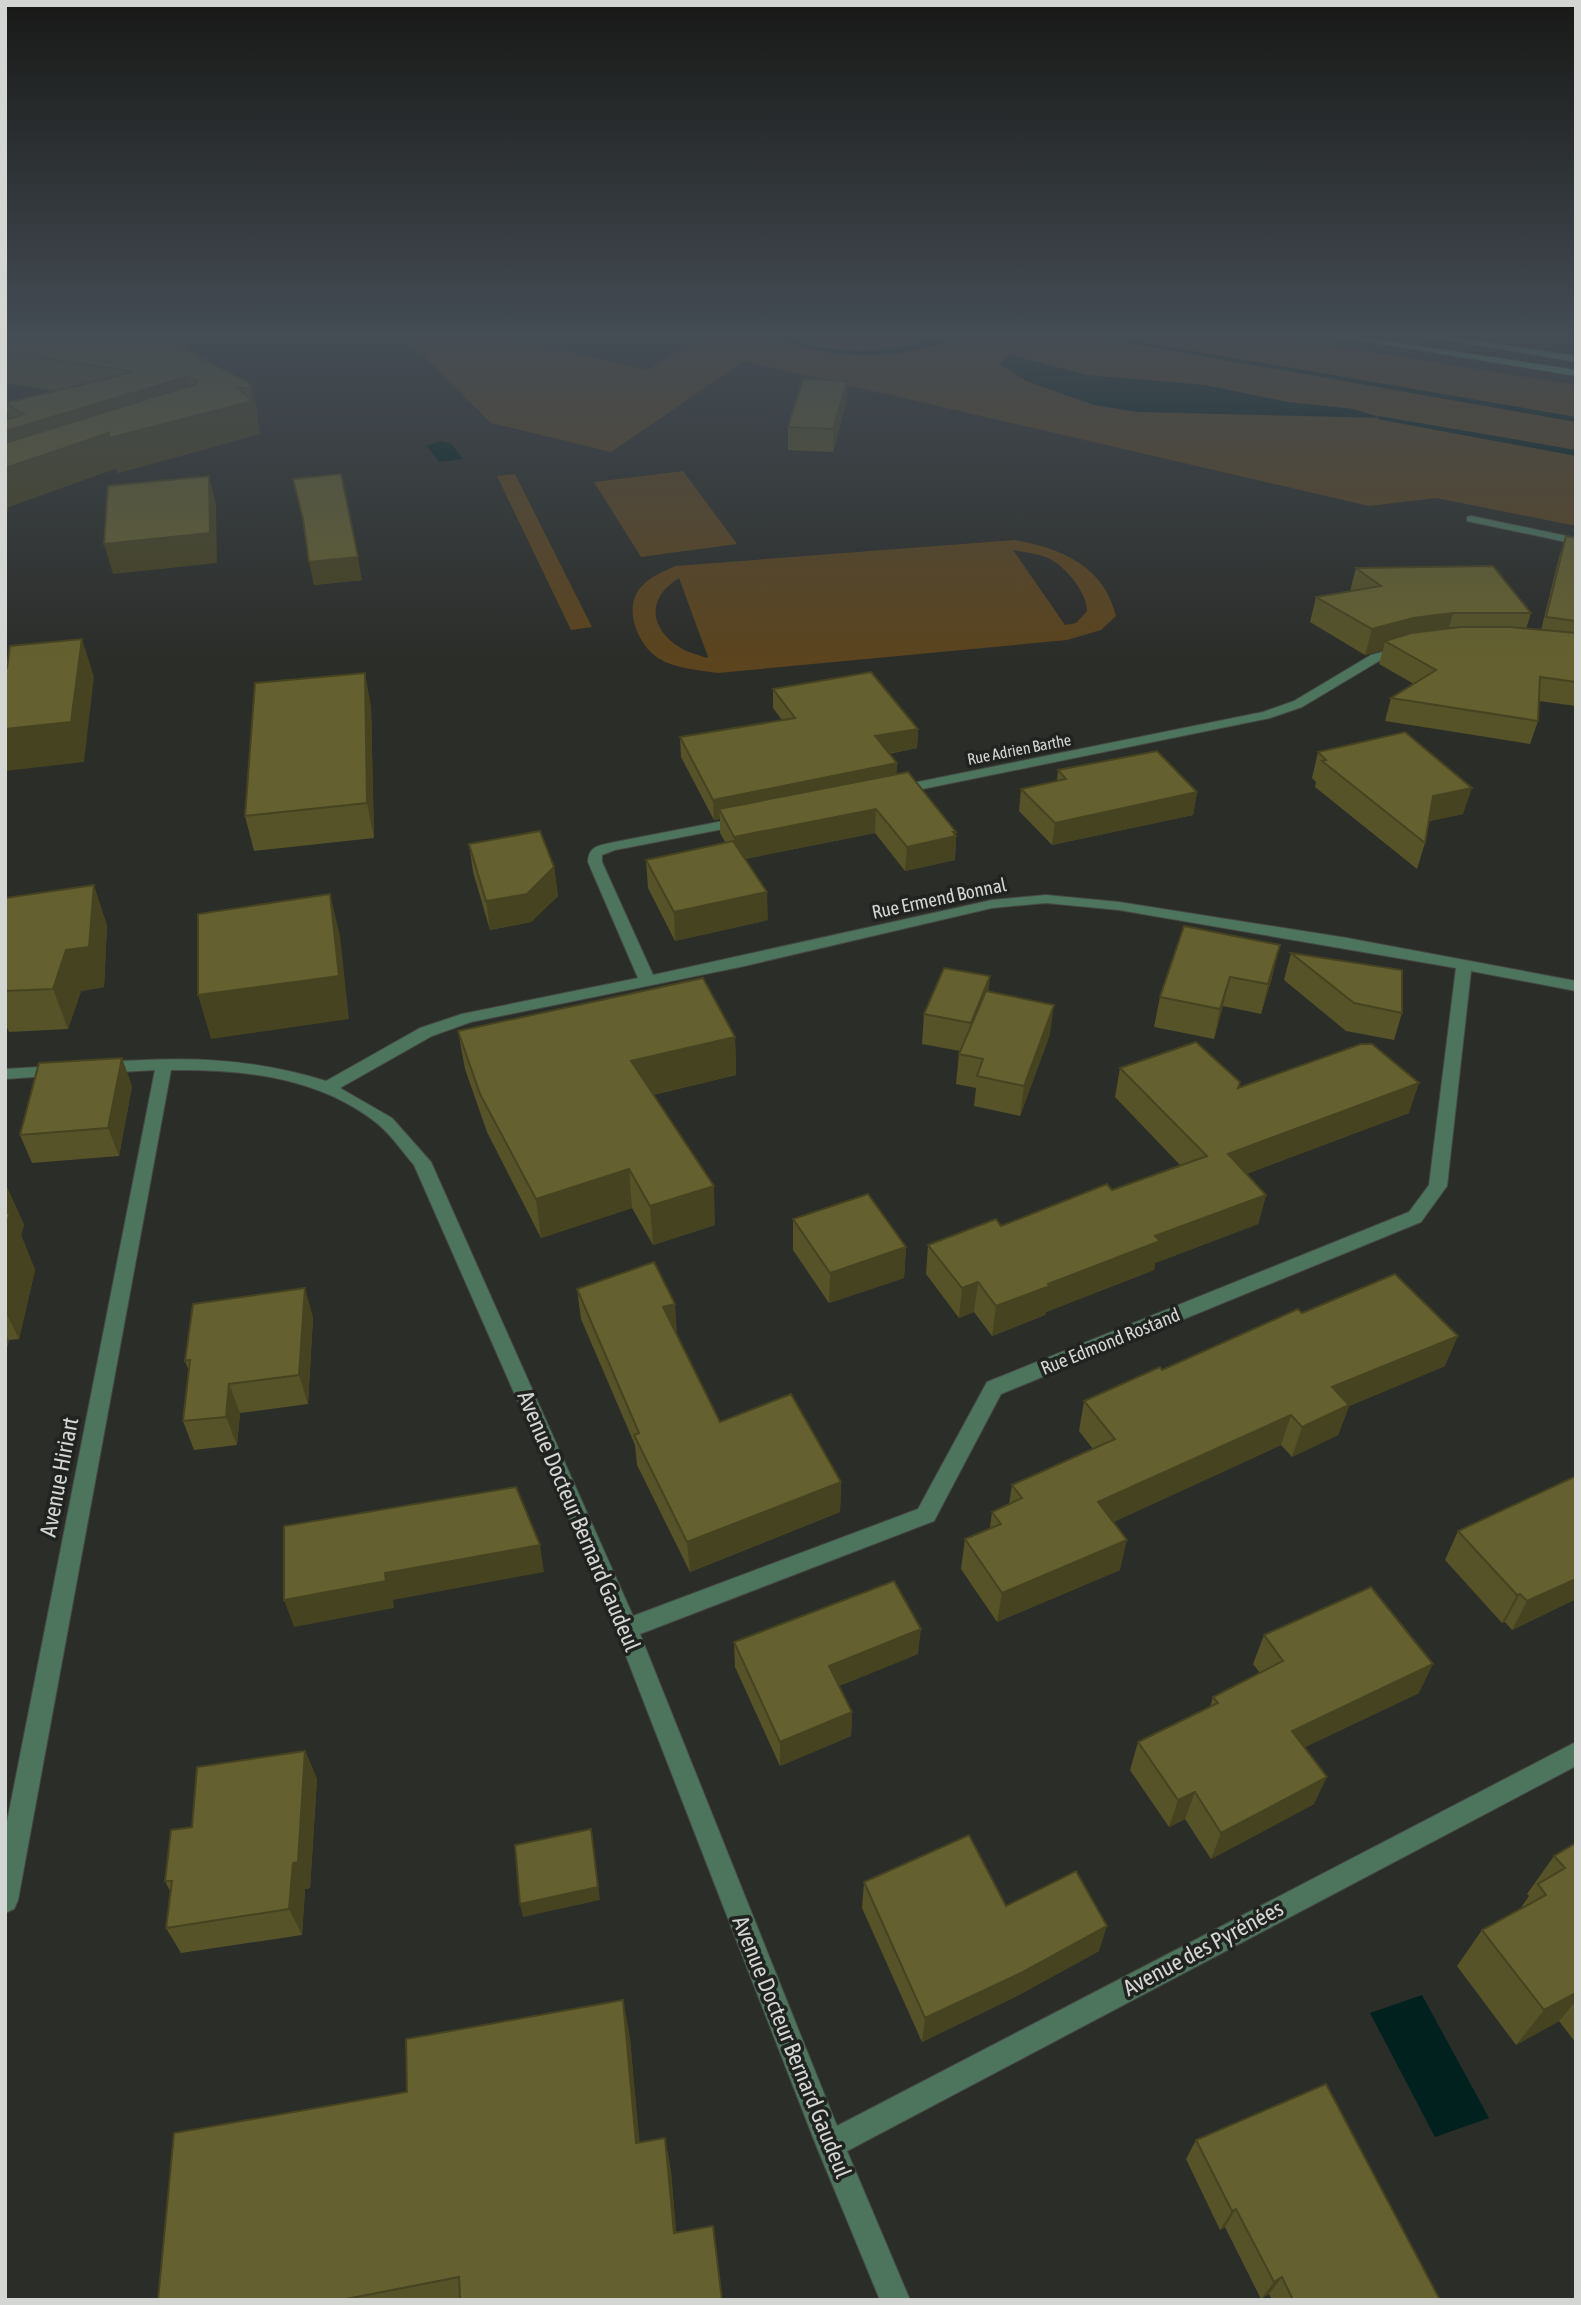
<svg xmlns="http://www.w3.org/2000/svg" width="1581" height="2305" font-family="'Asap Condensed',sans-serif">
  <rect width="100%" height="100%" fill="#2b2d29"/>
  <g fill="#5b441e" fill-rule="evenodd">
    <polygon points="410,334 492,334 647,370 707,334 1259,334 1576,385 1576,526 1436,498 1369,506 744,361 611,452 491,423 405,337"/>
    <polygon points="683,471 737,544 641,557 594,482"/>
    <polygon points="515,474 592,627 571,630 497,476"/>
    <path d="M1015,540c46,8 89,26 101,76l-15,14 -34,10 -349,33c-19,-3 -43,-4 -60,-15 -21,-14 -36,-52 -16,-72 9,-10 21,-14 33,-20zM1013,550c11,2 27,4 37,9 17,9 37,34 37,52l-11,12 -11,2zM679,578l29,79 -1,1c-8,-3 -18,-5 -26,-10 -32,-19 -35,-50 -2,-70z"/>
  </g>
  <g fill="#00211d">
    <polygon points="1008,354 1086,375 1205,385 1288,402 1354,409 1382,418 1137,412 1094,405 1026,381 1000,364"/>
    <polygon points="439,441 451,443 463,459 439,462 427,446"/>
    <polygon points="1422,1995 1489,2118 1435,2137 1370,2013"/>
  </g>
  <g fill="none" stroke-linecap="round" stroke-linejoin="round">
    <g fill="#00211d" fill-rule="evenodd">
      <polygon points="430,334 441,334 433,337"/>
      <path d="M771,334h11l23,10 19,4 39,3 39,-4 48,-13h12c-47,27 -145,29 -191,0z"/>
      <polygon points="1077,334 1095,334 1576,417 1576,422"/>
      <polygon points="1379,416 1576,450 1576,456 1382,420 1379,420"/>
    </g>
    <g stroke="#464844" stroke-width="2">
      <g id="minor">
        <polygon points="1553,334 1576,334 1576,339"/>
        <polygon points="1471,516 1576,538 1576,544 1467,521 1467,517"/>
        <polygon points="1404,646 1408,647 1408,653 1379,661 1302,707 1270,718 898,794 891,790 898,786 1263,712 1294,701 1371,655"/>
        <path d="M744,817l7,4 -2,3 -134,26 -13,5v7l51,113 339,-75 54,-5 73,7 228,36 229,43v10l-105,-20 -24,215 -26,36 -420,172 -67,127 -294,113 197,492 739,-384v24l-729,385 63,149h-30l-64,-155 -218,-561 -184,-419c-12,-14 -22,-29 -36,-41 -58,-47 -135,-55 -207,-54l-153,830 -4,9 -9,4v-81l150,-762 -52,3 -8,-5 2,-4c15,-4 33,-3 48,-4 63,-3 121,2 181,21l94,-53 42,-14 176,-36 -50,-116c0,-17 14,-17 27,-20zM1046,903l73,7 337,58 -27,217 -20,27 -422,170 -69,127 -285,107 -202,-454 -39,-44 -52,-30 92,-52 39,-14 269,-55 252,-59z"/>
        <polygon points="58,1066 66,1071 64,1075 5,1079 5,1069"/>
      </g>
    </g>
    <g stroke="#464844" stroke-width="2">
      <g id="major">
        <polygon points="1320,334 1342,334 1576,370 1576,376"/>
        <polygon points="1412,334 1433,334 1576,356 1576,362"/>
      </g>
    </g>
    <use href="#minor" fill="#4d745c" fill-rule="evenodd"/>
    <use href="#major" fill="#68bc8b" fill-rule="evenodd"/>
  </g>
  <g fill="#565328">
    <polygon points="5,334 185,341 188,350 251,384 258,417 257,420 260,434 118,473 117,468 8,507 7,512 5,512 5,420 9,419 5,403 56,391 5,383"/>
    <polygon points="438,334 486,334 485,339"/>
    <polygon points="847,381 846,403 833,452 788,450 788,427"/>
    <polygon points="293,479 362,580 314,585 305,529"/>
    <polygon points="1566,536 1576,538 1576,706 1539,701 1538,721 1530,744 1385,721 1391,698 1414,684 1379,664 1383,650 1365,655 1310,622 1316,597 1350,591 1356,568 1531,613 1526,629 1541,630 1559,557"/>
    <polygon points="773,689 918,729 917,748 889,754 897,763 896,775 956,832 955,860 905,871 875,833 745,859 768,920 675,941 648,888 646,860 725,842 720,833 720,819 714,820 681,757 680,737 782,720 773,708"/>
    <polygon points="371,706 374,838 254,851 245,816"/>
    <polygon points="1318,752 1463,814 1429,821 1425,843 1417,869 1315,787 1316,782 1312,778"/>
    <polygon points="1058,770 1197,792 1193,815 1052,845 1019,811 1021,789 1057,781"/>
    <polygon points="469,844 554,867 558,896 531,922 490,930 473,872"/>
    <polygon points="5,898 107,925 104,987 81,991 68,1029 9,1032 5,1023"/>
    <polygon points="1184,926 1273,974 1261,1014 1223,1006 1214,1039 1154,1027 1160,997"/>
    <polygon points="1291,953 1402,1013 1394,1040 1346,1031 1284,980"/>
    <polygon points="990,976 988,991 1050,1034 1020,1116 974,1106 976,1088 956,1084 959,1054 960,1051 922,1044 924,1014"/>
    <polygon points="458,1031 735,1037 736,1075 653,1095 715,1225 653,1245 632,1208 541,1238 487,1132 465,1069"/>
    <polygon points="1120,1068 1238,1087 1409,1113 1246,1174 1266,1195 1258,1224 1155,1263 1154,1270 1046,1312 1045,1315 992,1336 974,1312 959,1318 926,1274 928,1245 1001,1226 1112,1190 1181,1166 1115,1097"/>
    <polygon points="132,1086 119,1156 32,1163 20,1135"/>
    <polygon points="5,1183 24,1225 21,1235 35,1270 19,1339 9,1340 5,1354"/>
    <polygon points="793,1219 906,1247 904,1278 829,1303 793,1250"/>
    <polygon points="577,1289 677,1334 720,1422 841,1482 840,1512 690,1572 637,1465 635,1445 581,1319"/>
    <polygon points="1302,1313 1445,1366 1349,1406 1338,1435 1292,1457 1281,1445 1113,1522 1120,1570 997,1622 961,1569 965,1539 990,1528 992,1512 1009,1504 1012,1485 1093,1449 1079,1431 1084,1401"/>
    <polygon points="313,1317 308,1404 240,1413 237,1445 194,1450 183,1421 189,1371 185,1361"/>
    <polygon points="1458,1531 1576,1599 1512,1630 1505,1622 1502,1623 1445,1560"/>
    <polygon points="1264,1635 1419,1693 1305,1747 1314,1804 1211,1859 1185,1819 1169,1827 1130,1770 1138,1742 1210,1707 1213,1697 1260,1673 1253,1664"/>
    <polygon points="734,1642 918,1654 839,1686 852,1712 851,1736 780,1766 735,1667"/>
    <polygon points="305,1751 317,1779 310,1888 305,1889 302,1935 181,1953 166,1928 170,1891 165,1881 192,1827"/>
    <polygon points="1576,1843 1576,2043 1559,2021 1516,2045 1457,1966 1482,1930 1520,1909 1529,1896 1527,1894 1554,1856"/>
    <polygon points="864,1882 1006,1906 1099,1951 1017,1996 922,2042 862,1908"/>
    <polygon points="623,2000 630,2039 639,2143 665,2138 671,2172 676,2233 722,2300 158,2300 407,2092"/>
    <polygon points="1196,2140 1440,2300 1272,2300 1269,2294 1261,2299 1225,2227 1220,2230 1186,2159"/>
  </g>
  <g fill="#464321">
    <polygon points="186,377 194,410 252,401 249,389 251,384 258,417 257,420 260,434 118,473 117,468 8,507 7,512 5,506 5,431"/>
    <polygon points="847,381 846,403 833,452 833,429"/>
    <polygon points="209,476 216,505 217,563 113,574 104,544"/>
    <polygon points="358,557 362,580 314,585 309,562"/>
    <polygon points="1453,613 1446,638 1385,641 1383,650 1365,655 1372,629 1413,618"/>
    <polygon points="82,639 94,677 84,762 5,771 5,729"/>
    <polygon points="365,673 371,706 374,838 367,803"/>
    <polygon points="918,729 917,748 874,756 875,736"/>
    <polygon points="897,763 896,783 719,809 720,819 714,820 713,800"/>
    <polygon points="1472,788 1463,814 1425,822 1433,796"/>
    <polygon points="1197,792 1193,815 1052,845 1055,823"/>
    <polygon points="876,809 875,833 735,861 734,837"/>
    <polygon points="956,832 955,860 905,871 907,847"/>
    <polygon points="554,867 558,896 531,922 490,930 486,901"/>
    <polygon points="94,885 107,925 104,987 81,991 68,1029 53,989 66,950"/>
    <polygon points="767,892 768,920 675,941 674,912"/>
    <polygon points="330,894 340,936 349,1019 211,1039 198,995"/>
    <polygon points="1280,945 1273,974 1261,1014 1268,984"/>
    <polygon points="990,976 987,1006 968,1053 971,1023"/>
    <polygon points="1230,977 1223,1006 1214,1039 1220,1009"/>
    <polygon points="1054,1005 1050,1034 1020,1116 1024,1086"/>
    <polygon points="735,1037 736,1075 634,1099 631,1061"/>
    <polygon points="122,1058 132,1086 119,1156 108,1128"/>
    <polygon points="1419,1083 1409,1113 1220,1184 1228,1154"/>
    <polygon points="629,1169 632,1208 541,1238 536,1199"/>
    <polygon points="5,1183 24,1225 21,1235 35,1270 19,1339 5,1311"/>
    <polygon points="714,1186 715,1225 653,1245 650,1206"/>
    <polygon points="1266,1195 1258,1224 1155,1263 1154,1270 1046,1312 1045,1315 992,1336 996,1306 1155,1236"/>
    <polygon points="906,1247 904,1278 829,1303 830,1273"/>
    <polygon points="978,1282 974,1312 959,1318 962,1288"/>
    <polygon points="305,1288 313,1317 308,1404 299,1375"/>
    <polygon points="675,1304 677,1334 663,1307"/>
    <polygon points="5,1333 9,1340 5,1354"/>
    <polygon points="1458,1336 1445,1366 1349,1406 1338,1435 1292,1457 1302,1427 1332,1387"/>
    <polygon points="229,1384 240,1413 237,1445 226,1417"/>
    <polygon points="1291,1415 1281,1445 1092,1532 1098,1502"/>
    <polygon points="841,1482 840,1512 690,1572 687,1542"/>
    <polygon points="1127,1540 1120,1570 997,1622 1002,1593"/>
    <polygon points="540,1545 544,1572 393,1600 394,1608 294,1627 284,1600 385,1573"/>
    <polygon points="1576,1579 1576,1599 1512,1630 1527,1601"/>
    <polygon points="1520,1594 1505,1622 1502,1623 1517,1595"/>
    <polygon points="921,1629 918,1654 828,1690 829,1666"/>
    <polygon points="1433,1664 1419,1693 1280,1759 1292,1731"/>
    <polygon points="852,1712 851,1736 780,1766 780,1742"/>
    <polygon points="305,1751 317,1779 310,1888 305,1889 302,1935 289,1909 293,1863"/>
    <polygon points="1327,1777 1314,1804 1211,1859 1221,1833"/>
    <polygon points="1195,1792 1185,1819 1169,1827 1178,1800"/>
    <polygon points="591,1829 600,1900 523,1917 520,1904"/>
    <polygon points="1107,1926 1099,1951 1017,1996 922,2042 925,2018"/>
    <polygon points="1576,1993 1576,2001 1559,2021 1516,2045 1544,2010"/>
    <polygon points="623,2000 630,2039 643,2178 636,2143"/>
    <polygon points="665,2138 671,2172 679,2265 674,2233"/>
    <polygon points="1236,2209 1225,2227 1220,2230 1232,2211"/>
    <polygon points="1282,2277 1269,2294 1261,2299 1274,2282"/>
  </g>
  <g fill="#64602f" stroke="#464321" stroke-width="2">
    <polygon points="5,334 178,334 185,341 172,342 251,384 249,389 237,387 253,401 109,438 109,433 5,468 5,443 196,384 198,380 186,377 5,431 5,420 24,414 5,403 134,372 5,352"/>
    <polygon points="803,379 847,381 833,429 788,427"/>
    <polygon points="341,474 358,557 309,562 303,519 293,479"/>
    <polygon points="209,476 210,533 104,544 108,486"/>
    <polygon points="1566,536 1576,538 1576,621 1546,617"/>
    <polygon points="1493,566 1531,613 1453,613 1413,618 1372,629 1316,597 1381,586 1356,568"/>
    <polygon points="1460,627 1510,627 1576,633 1576,682 1540,677 1538,721 1391,698 1436,670 1385,641 1411,633"/>
    <polygon points="82,639 71,722 5,729 5,668 7,668 10,646"/>
    <polygon points="871,672 918,729 875,736 897,763 713,800 680,737 795,718 773,689"/>
    <polygon points="365,673 367,803 245,816 255,683"/>
    <polygon points="1405,732 1472,788 1433,796 1425,843 1322,761 1326,760 1318,752"/>
    <polygon points="1157,751 1197,792 1055,823 1021,789 1066,779 1058,770"/>
    <polygon points="908,772 956,832 953,832 956,836 907,847 876,809 734,837 719,809"/>
    <polygon points="540,831 554,867 527,894 486,901 469,844"/>
    <polygon points="733,841 767,892 674,912 646,860"/>
    <polygon points="94,885 89,947 66,950 53,989 5,991 6,959 5,959 5,898"/>
    <polygon points="330,894 339,976 198,995 198,914"/>
    <polygon points="1184,926 1280,945 1268,984 1230,977 1220,1009 1160,997"/>
    <polygon points="1291,953 1402,970 1402,1013 1354,1003"/>
    <polygon points="944,968 990,976 971,1023 924,1014"/>
    <polygon points="703,978 735,1037 631,1061 714,1186 650,1206 629,1169 536,1199 480,1094 458,1031"/>
    <polygon points="986,991 1054,1005 1024,1086 977,1076 983,1059 959,1054"/>
    <polygon points="1196,1042 1240,1082 1238,1088 1361,1044 1372,1044 1419,1083 1228,1154 1266,1195 1155,1236 1160,1241 1048,1284 1050,1286 996,1306 978,1282 962,1288 928,1245 996,1219 1001,1226 1107,1184 1112,1190 1207,1156 1120,1068"/>
    <polygon points="122,1058 108,1128 20,1135 39,1063"/>
    <polygon points="868,1194 906,1247 830,1273 793,1219"/>
    <polygon points="5,1213 10,1213 5,1229"/>
    <polygon points="654,1262 675,1304 663,1307 720,1422 791,1394 841,1482 687,1542 634,1435 639,1433 577,1289"/>
    <polygon points="1395,1274 1458,1336 1332,1387 1349,1405 1302,1427 1291,1415 1098,1502 1127,1540 1002,1593 965,1539 1001,1524 992,1512 1022,1498 1012,1485 1115,1439 1084,1401 1160,1367 1162,1370 1298,1309 1302,1313"/>
    <polygon points="305,1288 299,1375 229,1384 226,1417 183,1421 190,1360 185,1361 193,1304"/>
    <polygon points="1576,1476 1576,1579 1527,1601 1520,1594 1517,1595 1458,1531"/>
    <polygon points="516,1487 540,1545 385,1573 386,1581 284,1600 284,1526"/>
    <polygon points="894,1581 921,1629 829,1666 852,1712 780,1742 734,1642"/>
    <polygon points="1371,1587 1433,1664 1292,1731 1327,1777 1221,1833 1195,1792 1178,1800 1138,1742 1218,1703 1213,1697 1283,1661 1264,1635"/>
    <polygon points="305,1751 298,1862 293,1863 289,1909 166,1928 172,1881 165,1881 171,1830 192,1827 197,1767"/>
    <polygon points="591,1829 598,1887 520,1904 515,1845"/>
    <polygon points="969,1835 1006,1906 1076,1871 1107,1926 1023,1972 925,2018 864,1882"/>
    <polygon points="1576,1843 1576,1993 1544,2010 1482,1930 1546,1895 1538,1884 1565,1868 1554,1856"/>
    <polygon points="623,2000 636,2143 665,2138 674,2233 713,2226 722,2300 460,2300 459,2277 341,2300 158,2300 174,2133 407,2092 406,2039"/>
    <polygon points="1326,2084 1440,2300 1293,2300 1282,2277 1274,2282 1236,2209 1232,2211 1196,2140"/>
  </g>
  <linearGradient id="sky" x2="0" y2="1"><stop stop-color="#181917"/><stop offset="0.51" stop-color="#444c54"/><stop offset="1" stop-color="#444c54" stop-opacity="0"/></linearGradient>
  <rect width="1581" height="657" fill="url(#sky)"/>
  <g text-anchor="middle" dominant-baseline="central" stroke-width="7" stroke-linejoin="round" paint-order="stroke">
    <g font-size="16" fill="#d4d6d3" stroke="#212320">
      <text transform="translate(1019 749) rotate(-11)">Rue Adrien Barthe</text>
    </g>
    <g font-size="19" fill="#d4d6d3" stroke="#212320">
      <text transform="translate(939 898) rotate(-12)">Rue Ermend Bonnal</text>
      <text transform="translate(1110 1341) rotate(-22)">Rue Edmond Rostand</text>
    </g>
    <g font-size="23" fill="#d4d6d3" stroke="#212320">
      <text transform="translate(59 1477) rotate(-79)">Avenue Hiriart</text>
      <text transform="translate(579 1521) rotate(67)">Avenue Docteur Bernard Gaudeul</text>
      <text transform="translate(1203 1948) rotate(-28)">Avenue des Pyrénées</text>
      <text transform="translate(792 2047) rotate(68)">Avenue Docteur Bernard Gaudeul</text>
    </g>
  </g>
  <rect width="1581" height="2305" fill="none" stroke="#d4d6d3" stroke-width="14"/>
</svg>
